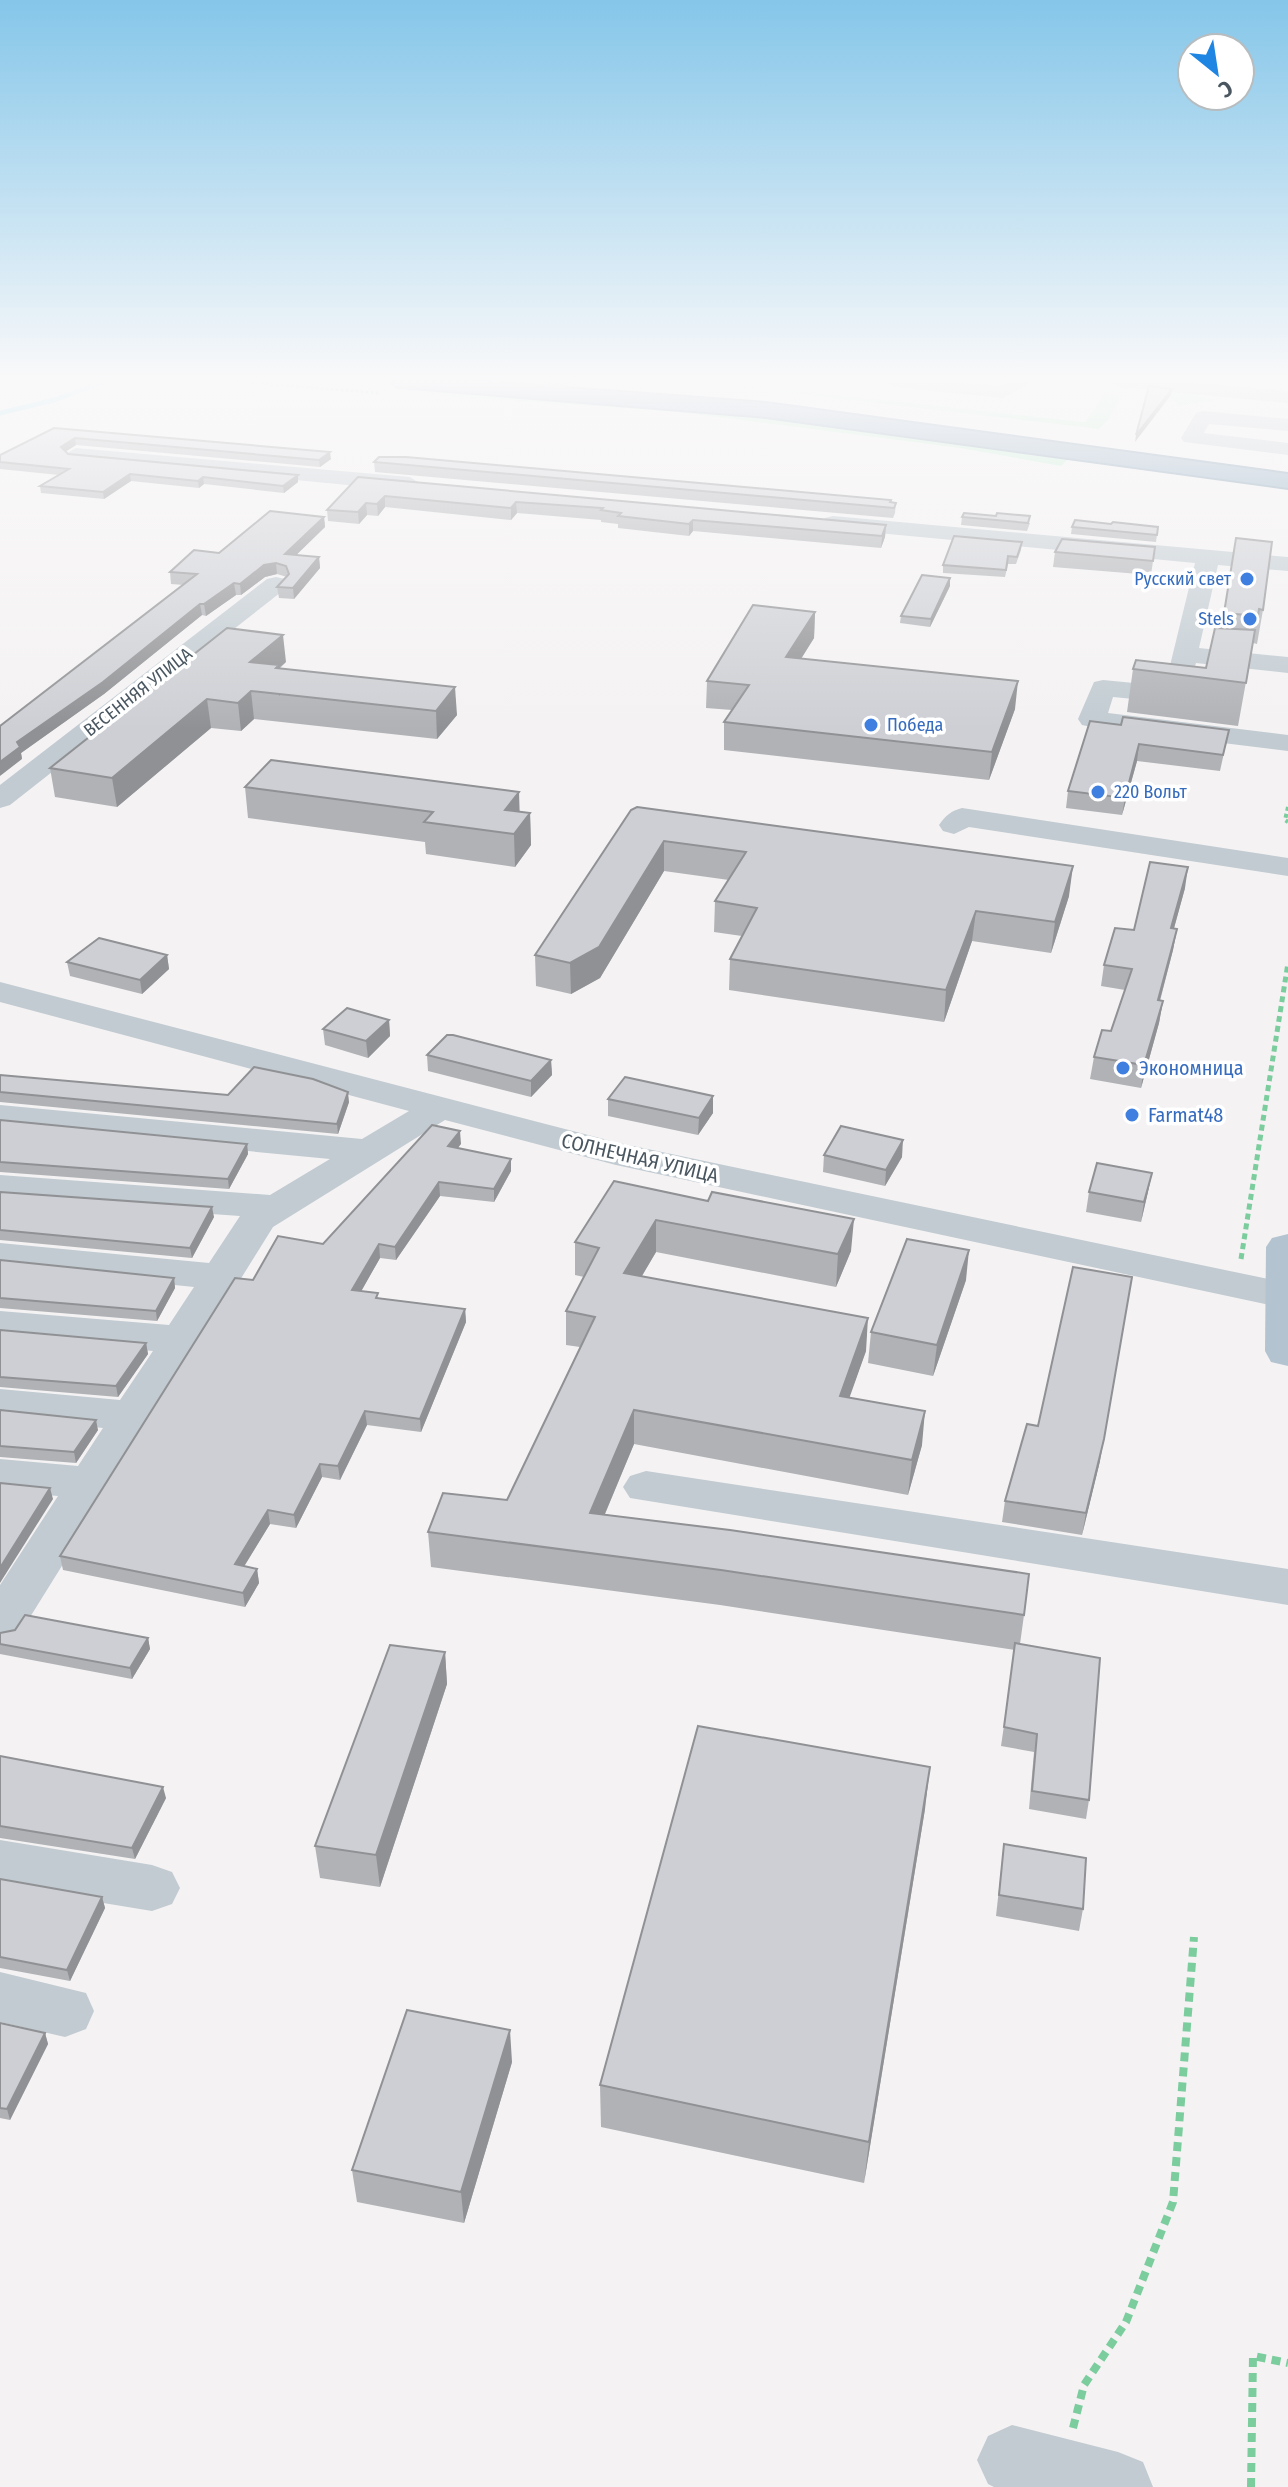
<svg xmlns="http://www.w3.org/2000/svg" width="1288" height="2487" font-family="'Fira Sans Condensed',sans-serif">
  <rect width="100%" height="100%" fill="#f4f2f3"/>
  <g fill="#c3efd1">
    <polygon points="1107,382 1198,394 1201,397 1217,400 1179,406 1164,391 1126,387 1109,419 1099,429 745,388 738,384 1085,422 1101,400"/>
    <polygon points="439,391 700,409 1020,449 1029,455 1068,459 1061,466 960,448 677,412 431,395"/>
  </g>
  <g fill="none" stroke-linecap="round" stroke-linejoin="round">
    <polyline stroke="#92e0eb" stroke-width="5" points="0,413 54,400 106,381"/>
    <g stroke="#7794ab" stroke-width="4">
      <polygon id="highway" points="388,381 474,381 766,403 1288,474 1288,488 766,417 399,387"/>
    </g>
    <polyline stroke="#7ccd9e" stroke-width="3" stroke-dasharray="3 2" stroke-linecap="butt" points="231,381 379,393"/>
    <polyline stroke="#7ccd9e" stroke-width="4" stroke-dasharray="4 3" stroke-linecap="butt" points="1288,807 1285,820 1288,822"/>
    <polyline stroke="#7ccd9e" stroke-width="5" stroke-dasharray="6 4" stroke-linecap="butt" points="1241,1259 1288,963"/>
    <g stroke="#7ccd9e" stroke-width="8" stroke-dasharray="9 6" stroke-linecap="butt">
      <polyline points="1073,2428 1084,2385 1126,2322 1173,2202 1194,1937"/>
      <polyline points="1251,2487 1253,2356 1288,2363"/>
    </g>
    <g fill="#c1cbd1" fill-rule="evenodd">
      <polygon points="551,381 573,381 557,394 543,394 540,390"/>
      <polygon points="885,381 947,381 1000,386 1010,381 1034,381 1003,398 895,387"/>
      <polygon points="1109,381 1175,381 1288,391 1288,403 1119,387"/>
      <polygon points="1203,411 1288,419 1288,431 1209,424 1204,433 1288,443 1288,455 1184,442 1181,438 1196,413"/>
      <polygon points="76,448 410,477 421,484 410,491 69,458 65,454"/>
      <polygon points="833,516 1288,557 1288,571 1218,565 1199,648 1288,657 1288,673 1196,663 1185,701 1176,703 1113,697 1108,713 1288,735 1288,751 1092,727 1082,725 1078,719 1094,682 1103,680 1165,686 1195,563 825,528 822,523 825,518"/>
      <polygon points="276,577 285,579 288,584 285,589 10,805 0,808 0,785 267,579"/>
      <path d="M962,808l326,50v18l-319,-49 -15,7 -11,-3 -4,-6c7,-10 12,-14 23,-17z"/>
      <polygon points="0,982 619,1143 1287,1283 1288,1309 616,1165 445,1120 273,1227 17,1638 0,1643 0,1585 58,1496 0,1491 0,1459 78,1466 103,1428 0,1417 0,1389 120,1400 153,1351 0,1337 0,1311 169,1325 194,1287 0,1267 0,1243 209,1263 240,1216 0,1199 0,1175 270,1195 330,1159 0,1127 0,1105 362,1139 409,1111 0,1002"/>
      <polygon points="646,1471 1288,1569 1288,1605 630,1498 623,1487 630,1476"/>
      <polygon points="0,1840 152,1865 172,1872 180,1888 172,1904 152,1911 0,1886"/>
      <polygon points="0,1972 86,1993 94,2011 86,2029 65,2037 0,2022"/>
      <polygon points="1012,2425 1118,2452 1143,2462 1153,2487 994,2487 988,2484 977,2460 988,2436"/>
    </g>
    <polygon fill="#b3c4d0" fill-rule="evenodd" points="1288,1234 1288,1366 1271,1362 1265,1351 1266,1247 1272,1238"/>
    <use href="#highway" fill="#8ca9bf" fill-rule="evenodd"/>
  </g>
  <g fill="#b0b2b6">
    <polygon points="54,428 331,459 320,467 76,445 65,452 68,454 298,482 284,493 204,484 199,488 131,481 104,499 41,493 40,486 59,475 0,469 0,455"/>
    <polygon points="374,462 896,503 895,513 893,518 375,472"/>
    <polygon points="358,477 886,525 885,537 881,548 693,531 689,536 618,528 618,524 601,522 601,520 517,513 511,520 385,507 378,516 367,515 359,524 328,521 327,510"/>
    <polygon points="324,517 325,527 296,555 319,557 320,568 294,599 279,598 277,587 287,577 277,574 265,577 241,595 236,595 206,616 202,615 104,694 21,753 22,759 0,726 184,585 171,584 170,572 219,553"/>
    <polygon points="962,517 1030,523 1027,531 961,525"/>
    <polygon points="1111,524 1158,527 1156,542 1071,534 1072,527"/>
    <polygon points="1236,538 1263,610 1257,644 1253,643 1238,726 1127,712 1133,669 1206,668 1221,628"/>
    <polygon points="1022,542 1021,550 1016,564 1008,564 1005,577 943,573 943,565"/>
    <polygon points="1155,547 1151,575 1053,567 1055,552"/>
    <polygon points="950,586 930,627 900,623 901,616"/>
    <polygon points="815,612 814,638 801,659 1015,709 989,780 724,750 724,722 732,710 706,708 707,681"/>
    <polygon points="286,662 280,668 457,715 437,739 254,719 241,731 211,728 117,807 55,797 50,768"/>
    <polygon points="1121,725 1229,730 1220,771 1137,761 1122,815 1066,808 1068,791"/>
    <polygon points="245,787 530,813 531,845 515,867 426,854 425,842 248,818"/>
    <polygon points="631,810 1069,896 1051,953 972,941 944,1022 729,990 730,959 742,936 714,932 715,901 729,880 664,871 600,978 571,994 536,986 535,955"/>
    <polygon points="1185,888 1174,928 1177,929 1173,950 1160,1001 1163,1001 1159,1023 1141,1088 1090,1079 1094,1057 1111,1031 1125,990 1101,986 1104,965 1134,930"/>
    <polygon points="167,955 169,969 142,994 70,976 67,962"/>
    <polygon points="389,1020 390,1036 368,1058 325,1045 323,1029"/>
    <polygon points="427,1055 551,1060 552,1075 531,1097 428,1071"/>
    <polygon points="0,1075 228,1095 349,1102 338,1134 0,1102"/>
    <polygon points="608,1099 713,1113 698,1135 608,1116"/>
    <polygon points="0,1120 247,1144 248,1154 229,1189 0,1172"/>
    <polygon points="461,1144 457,1148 511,1159 511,1171 494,1202 440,1196 396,1260 380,1258 361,1291 379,1298 465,1309 466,1322 421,1432 367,1425 340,1480 322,1477 296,1528 270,1524 244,1566 257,1569 259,1583 245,1607 63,1570 60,1556 253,1280 323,1244"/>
    <polygon points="824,1155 902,1157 885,1186 823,1172"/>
    <polygon points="1152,1173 1141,1222 1086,1212 1089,1192"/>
    <polygon points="614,1181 851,1251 836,1287 656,1252 642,1276 866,1351 849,1397 922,1445 908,1495 634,1444 605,1514 1024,1615 1020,1644 1089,1800 1086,1819 1029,1809 1034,1752 1001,1746 1015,1650 720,1605 431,1567 428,1532 507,1500 580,1347 566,1345 566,1311 584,1277 575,1275 575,1242"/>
    <polygon points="0,1192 214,1217 192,1258 0,1240"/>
    <polygon points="0,1260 174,1278 175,1288 157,1321 0,1308"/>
    <polygon points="966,1280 933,1376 868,1363 871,1332"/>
    <polygon points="0,1330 146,1343 148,1354 118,1397 0,1387"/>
    <polygon points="0,1410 98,1430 76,1463 0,1457"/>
    <polygon points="1100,1461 1082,1535 1002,1522 1005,1501"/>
    <polygon points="0,1633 148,1638 150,1649 132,1679 0,1654"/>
    <polygon points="445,1652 447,1684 380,1887 320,1878 315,1846"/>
    <polygon points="0,1756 166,1798 135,1859 0,1838"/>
    <polygon points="925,1809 864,2183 601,2127 600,2085"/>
    <polygon points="1004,1844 1083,1909 1079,1931 996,1916"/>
    <polygon points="0,1879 102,1897 105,1908 70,1981 0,1968"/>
    <polygon points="0,2023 45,2033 48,2044 10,2120 0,2118"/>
    <polygon points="512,2062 464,2223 357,2202 352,2170"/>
  </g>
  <g fill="#909194">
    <polygon points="1172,389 1171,395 1135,442 1136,435"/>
    <polygon points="75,438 76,445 62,454 61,447"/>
    <polygon points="330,452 331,459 320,467 319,460"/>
    <polygon points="130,474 131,481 104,499 103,492"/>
    <polygon points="298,475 298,482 284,493 283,486"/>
    <polygon points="203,477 204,484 199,488 198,481"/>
    <polygon points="385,496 385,507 378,516 377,504"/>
    <polygon points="516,502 517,513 511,520 511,508"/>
    <polygon points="366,503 367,515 359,524 358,512"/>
    <polygon points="324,517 325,527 286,565 285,554"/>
    <polygon points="693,520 693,531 689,536 689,524"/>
    <polygon points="886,525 885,537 881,548 882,536"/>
    <polygon points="319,557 320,568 294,599 293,588"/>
    <polygon points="276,563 277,574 265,577 241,595 240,584 264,565"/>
    <polygon points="950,578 950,586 930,627 931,619"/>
    <polygon points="234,583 236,595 206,616 204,604"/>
    <polygon points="200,604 202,615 104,694 21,753 22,759 0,776 0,762 17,742"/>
    <polygon points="815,612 814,638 785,684 786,657"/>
    <polygon points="283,635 286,662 280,667 282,693 279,696 276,670 250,662"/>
    <polygon points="1018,681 1015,709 989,780 992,752"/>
    <polygon points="455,687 457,715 437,739 436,711"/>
    <polygon points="251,691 254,719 241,731 238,703"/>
    <polygon points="207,699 211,728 117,807 112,778"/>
    <polygon points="1139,744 1137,761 1122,815 1125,798"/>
    <polygon points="519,792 520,824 505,810"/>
    <polygon points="530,813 531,845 515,867 514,834"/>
    <polygon points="664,841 664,871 600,978 571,994 570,963"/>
    <polygon points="1073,866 1069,896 1051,953 1055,922"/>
    <polygon points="1188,867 1185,888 1168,950 1171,928"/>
    <polygon points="976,911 972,941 944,1022 946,990"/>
    <polygon points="1177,929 1173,950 1154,1022 1158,1000"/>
    <polygon points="167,955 169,969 142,994 140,980"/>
    <polygon points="1163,1001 1159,1023 1141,1088 1144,1065"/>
    <polygon points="389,1020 390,1036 368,1058 366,1041"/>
    <polygon points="551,1060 552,1075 531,1097 531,1081"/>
    <polygon points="348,1092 349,1102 338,1134 337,1124"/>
    <polygon points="713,1096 713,1113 698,1135 699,1118"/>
    <polygon points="460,1131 461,1144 449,1159 448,1146"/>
    <polygon points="903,1140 902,1157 885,1186 886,1170"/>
    <polygon points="247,1144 248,1154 229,1189 228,1179"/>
    <polygon points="511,1159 511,1171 494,1202 494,1189"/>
    <polygon points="1152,1173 1148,1192 1141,1222 1144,1202"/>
    <polygon points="439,1182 440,1196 396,1260 395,1247"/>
    <polygon points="212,1207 214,1217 192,1258 190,1248"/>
    <polygon points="854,1219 851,1251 836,1287 838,1254"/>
    <polygon points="656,1220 656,1252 624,1306 624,1273"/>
    <polygon points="379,1244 380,1258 354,1304 352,1290"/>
    <polygon points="969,1250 966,1280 933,1376 937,1345"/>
    <polygon points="1132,1277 1100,1461 1082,1535 1086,1513"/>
    <polygon points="174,1278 175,1288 157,1321 156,1311"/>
    <polygon points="465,1309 466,1322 421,1432 420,1419"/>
    <polygon points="868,1318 866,1351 838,1430 840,1396"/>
    <polygon points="146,1343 148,1354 118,1397 116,1386"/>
    <polygon points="634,1410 634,1444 591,1547 590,1513"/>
    <polygon points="365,1411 367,1425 340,1480 338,1466"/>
    <polygon points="925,1411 922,1445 908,1495 912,1460"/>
    <polygon points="96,1420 98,1430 76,1463 74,1452"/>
    <polygon points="320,1464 322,1477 296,1528 294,1515"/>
    <polygon points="50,1488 53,1499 0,1583 0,1568"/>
    <polygon points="268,1510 270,1524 237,1578 235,1564"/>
    <polygon points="257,1569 259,1583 245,1607 243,1593"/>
    <polygon points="148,1638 150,1649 132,1679 130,1668"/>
    <polygon points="445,1652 447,1684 380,1887 376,1855"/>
    <polygon points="930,1767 925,1809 864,2183 869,2142"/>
    <polygon points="163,1787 166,1798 135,1859 132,1848"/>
    <polygon points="102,1897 105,1908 70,1981 67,1970"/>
    <polygon points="510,2030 512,2062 464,2223 461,2192"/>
    <polygon points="45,2033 48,2044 10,2120 7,2109"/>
  </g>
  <g fill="#cdcfd4" stroke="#909194" stroke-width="2">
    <polygon points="1149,386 1172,389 1136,435"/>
    <polygon points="54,428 330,452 319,460 75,438 61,447 68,454 298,475 283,486 203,477 198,481 130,474 103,492 40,486 69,469 0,462 0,455"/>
    <polygon points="379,457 406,457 891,500 890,502 896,503 894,508 374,462"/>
    <polygon points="358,477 886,525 882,536 693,520 689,524 618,516 621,513 601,510 603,508 516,502 511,508 385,496 377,504 366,503 358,512 327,510"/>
    <polygon points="270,511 324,517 285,554 319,557 293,588 277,587 289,574 286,566 276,563 264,565 240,584 234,583 204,604 200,604 103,682 17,742 20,747 0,762 0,726 197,574 170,572 194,550 219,553"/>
    <polygon points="964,513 996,516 997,513 1030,516 1028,523 962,517"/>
    <polygon points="1075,520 1111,524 1113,522 1158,527 1157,535 1072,527"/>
    <polygon points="954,536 1022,542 1017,557 1008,556 1006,570 943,565"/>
    <polygon points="1236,538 1272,542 1263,610 1259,609 1258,616 1224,613"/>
    <polygon points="1062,539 1155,547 1153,561 1055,552"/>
    <polygon points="922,575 950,578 931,619 901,616"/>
    <polygon points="753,605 815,612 786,657 1018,681 992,752 724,722 749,685 707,681"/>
    <polygon points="227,628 283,635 250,662 279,665 276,668 455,687 436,711 251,691 238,703 207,699 112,778 50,768"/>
    <polygon points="1215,628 1255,630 1246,683 1133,669 1136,660 1206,668"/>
    <polygon points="1123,717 1229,730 1223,755 1139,744 1125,798 1068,791 1090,721 1121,725"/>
    <polygon points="271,760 519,792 505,810 530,813 514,834 424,822 433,812 245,787"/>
    <polygon points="637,807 1073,866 1055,922 976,911 946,990 730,959 757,908 715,901 746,852 664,841 599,947 570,963 535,955 631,810"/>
    <polygon points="1150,862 1188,867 1171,928 1177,929 1158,1000 1163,1001 1144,1065 1094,1057 1102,1030 1111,1031 1132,969 1104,965 1115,928 1134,930"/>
    <polygon points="99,938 167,955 140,980 67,962"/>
    <polygon points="347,1008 389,1020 366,1041 323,1029"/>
    <polygon points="447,1035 453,1035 551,1060 531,1081 427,1055"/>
    <polygon points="254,1067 313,1079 348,1092 337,1124 0,1092 0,1075 228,1095"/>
    <polygon points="625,1077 713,1096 699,1118 608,1099"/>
    <polygon points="0,1120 247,1144 228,1179 0,1162"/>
    <polygon points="432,1125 460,1131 448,1146 511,1159 494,1189 439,1182 395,1247 379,1244 352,1290 378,1293 376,1298 465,1309 420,1419 365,1411 338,1466 320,1464 294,1515 268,1510 235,1564 257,1569 243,1593 60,1556 235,1278 253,1280 278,1236 323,1244"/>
    <polygon points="841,1126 903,1140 886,1170 824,1155"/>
    <polygon points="1097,1163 1152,1173 1144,1202 1089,1192"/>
    <polygon points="614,1181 708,1201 712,1192 854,1219 838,1254 656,1220 624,1273 868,1318 840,1396 925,1411 912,1460 634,1410 590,1513 730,1530 1029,1574 1024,1615 721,1570 428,1532 443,1493 507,1500 595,1317 566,1311 599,1248 575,1242"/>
    <polygon points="0,1192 212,1207 190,1248 0,1230"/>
    <polygon points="907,1239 969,1250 937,1345 871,1332"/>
    <polygon points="0,1260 174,1278 156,1311 0,1298"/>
    <polygon points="1073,1267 1132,1277 1104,1439 1086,1513 1005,1501 1027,1424 1038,1426"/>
    <polygon points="0,1330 146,1343 116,1386 0,1377"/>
    <polygon points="0,1410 96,1420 74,1452 0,1446"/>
    <polygon points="0,1483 50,1488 0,1568"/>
    <polygon points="25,1615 148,1638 130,1668 0,1644 0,1633 15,1630"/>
    <polygon points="1015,1643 1100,1658 1089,1800 1032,1791 1037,1734 1004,1727"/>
    <polygon points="390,1645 445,1652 376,1855 315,1846"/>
    <polygon points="698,1726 930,1767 869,2142 600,2085"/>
    <polygon points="0,1756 163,1787 132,1848 0,1826"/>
    <polygon points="1004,1844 1086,1858 1083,1909 999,1895"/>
    <polygon points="0,1879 102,1897 67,1970 0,1957"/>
    <polygon points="407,2010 510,2030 461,2192 352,2170"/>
    <polygon points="0,2023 45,2033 7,2109 0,2108"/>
  </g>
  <linearGradient id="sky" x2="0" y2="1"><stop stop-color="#85c6e9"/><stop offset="0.52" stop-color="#faf9fa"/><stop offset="1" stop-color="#faf9fa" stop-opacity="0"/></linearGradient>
  <rect width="1288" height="729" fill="url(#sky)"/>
  <g fill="#3f7fe0" stroke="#fff" stroke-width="3">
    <circle cx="1247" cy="579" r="8"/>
    <circle cx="1250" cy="619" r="8"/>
    <circle cx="871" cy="725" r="8"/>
    <circle cx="1098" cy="792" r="8"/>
    <circle cx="1123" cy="1068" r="8"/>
    <circle cx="1132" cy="1115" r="8"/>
  </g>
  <g text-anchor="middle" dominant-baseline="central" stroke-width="7" stroke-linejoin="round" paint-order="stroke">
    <g font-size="18" fill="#366cbe" stroke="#fff" text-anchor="end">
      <text x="1231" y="579">Русский свет</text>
      <text x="1234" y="619">Stels</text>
      <text x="887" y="725" text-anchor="start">Победа</text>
      <text x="1114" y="792" text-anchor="start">220 Вольт</text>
    </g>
    <g font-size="18" fill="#4a5760" stroke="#fff">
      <text transform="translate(138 692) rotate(-38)">ВЕСЕННЯЯ УЛИЦА</text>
    </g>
    <g font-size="20" fill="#366cbe" stroke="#fff" text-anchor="start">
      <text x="1139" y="1068">Экономница</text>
      <text x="1148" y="1115">Farmat48</text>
    </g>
    <g font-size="20" fill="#4a5760" stroke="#fff">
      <text transform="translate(640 1158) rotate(13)">СОЛНЕЧНАЯ УЛИЦА</text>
    </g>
  </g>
  <g transform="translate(1216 72) rotate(150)"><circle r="38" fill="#ffffff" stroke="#b7bcbf" stroke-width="2"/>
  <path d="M0-6L14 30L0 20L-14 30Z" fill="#1f85e2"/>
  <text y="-12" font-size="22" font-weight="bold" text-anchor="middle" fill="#4a5760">С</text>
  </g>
</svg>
